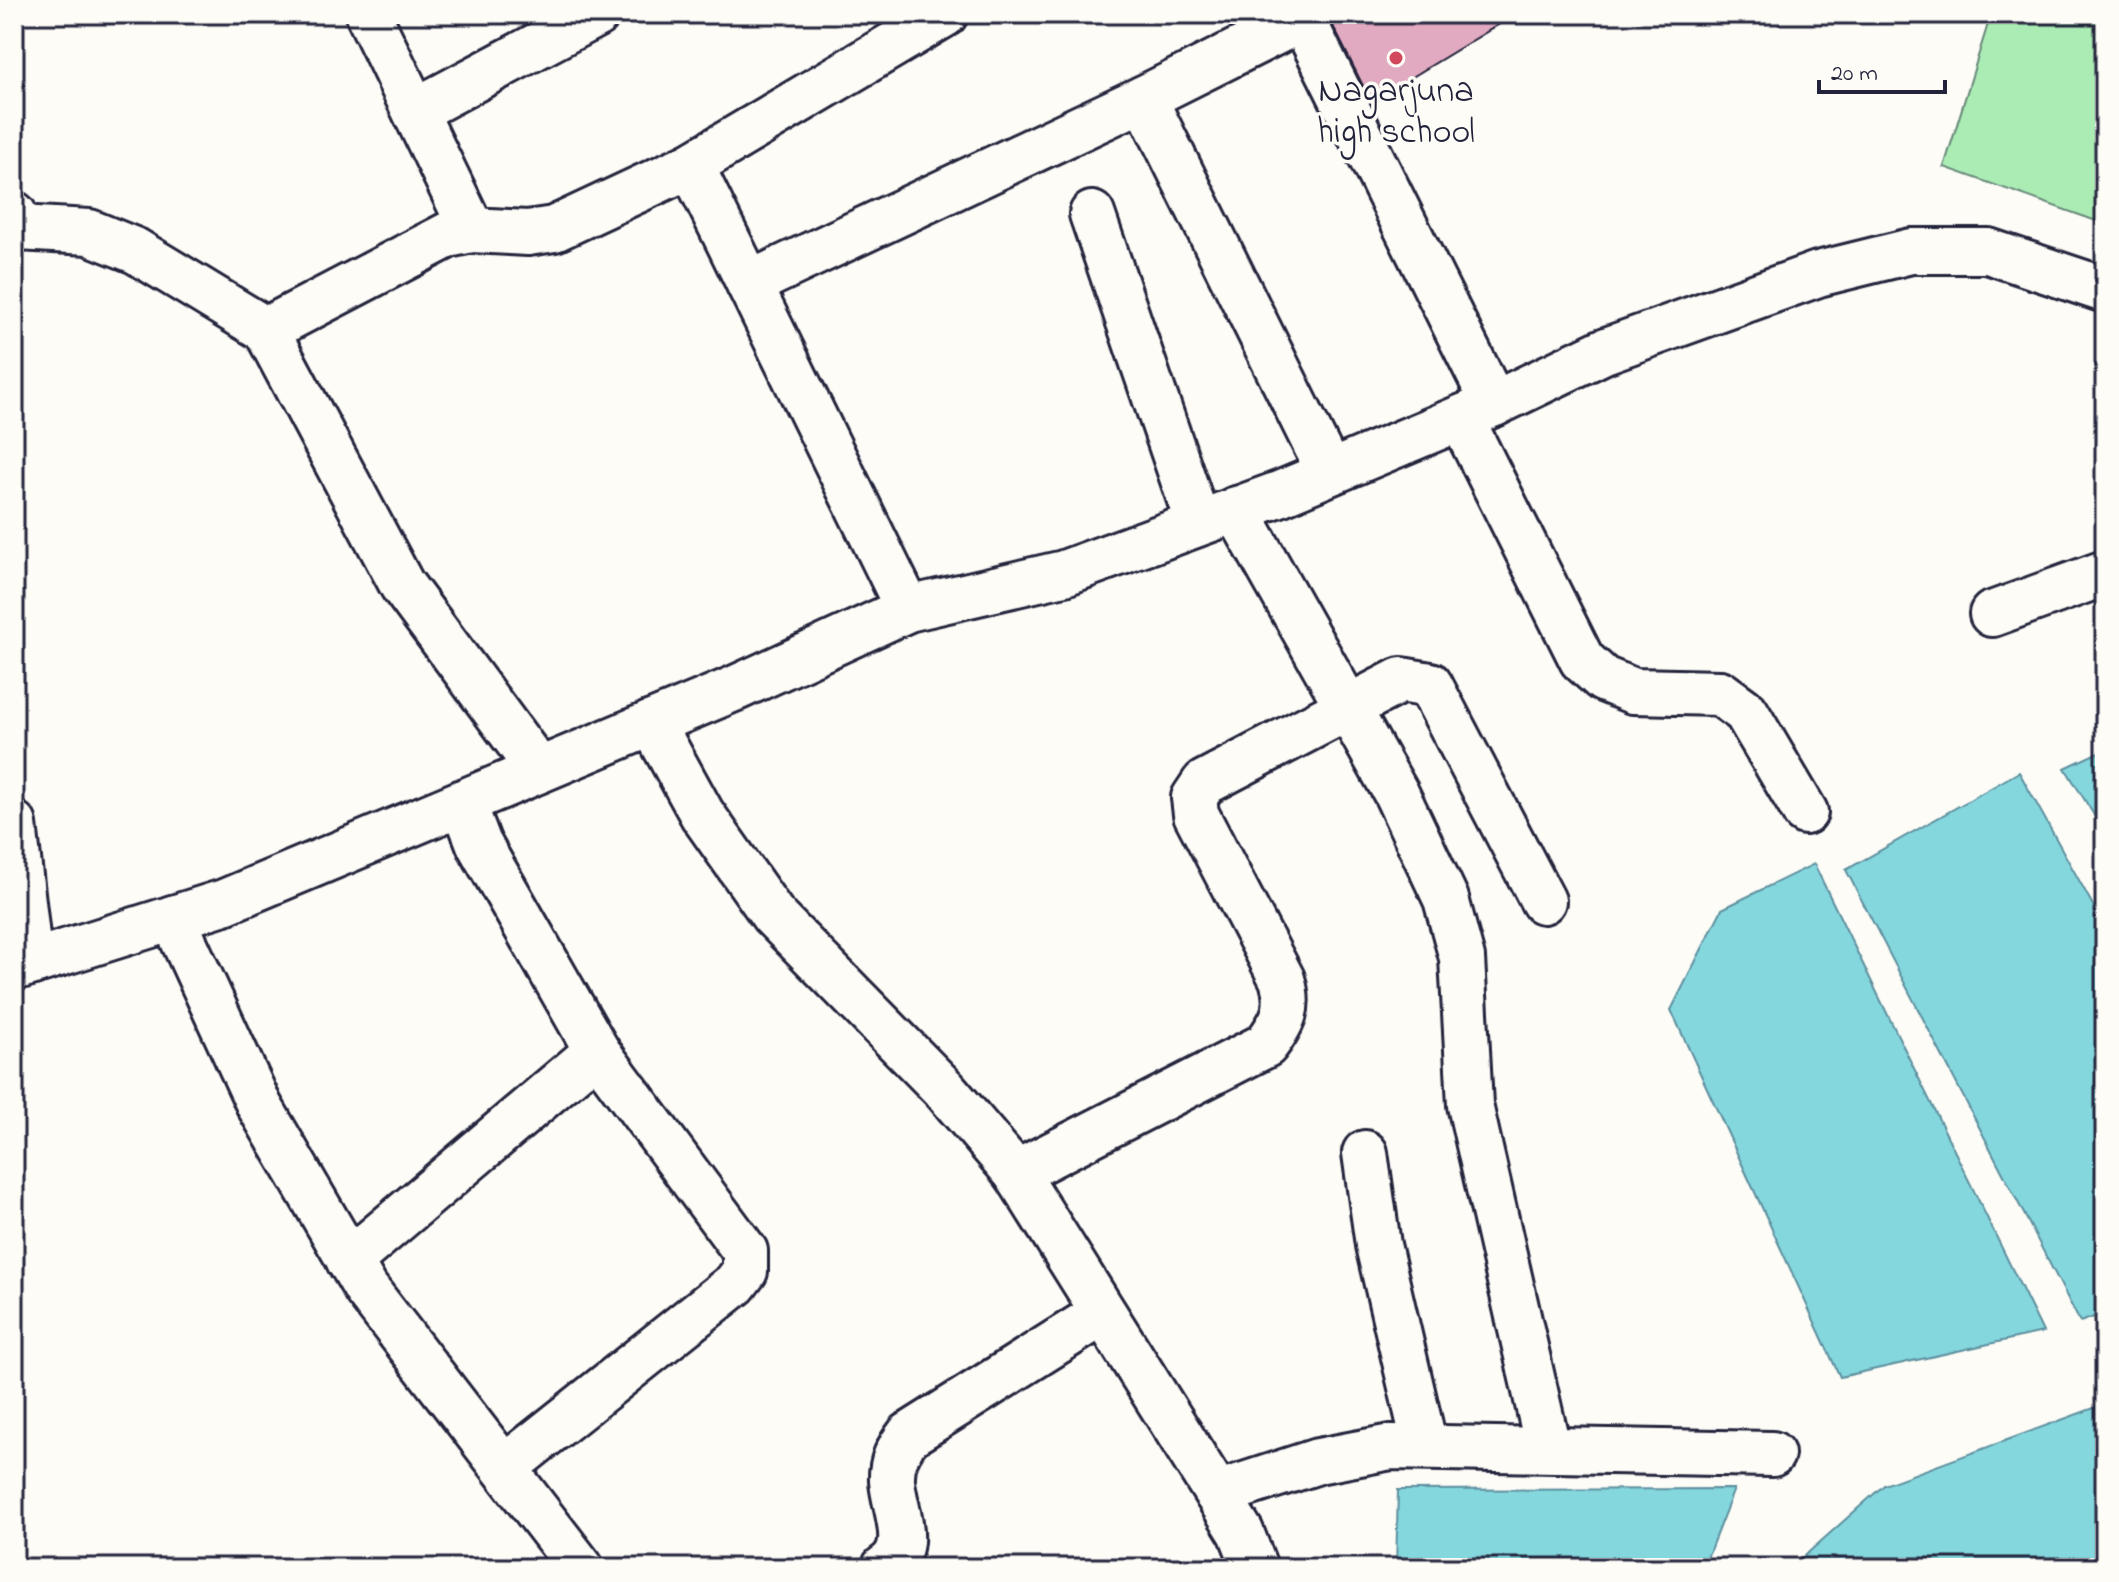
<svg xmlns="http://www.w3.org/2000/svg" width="2119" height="1582" font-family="'Indie Flower',sans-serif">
  <rect width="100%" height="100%" fill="#fdfcf7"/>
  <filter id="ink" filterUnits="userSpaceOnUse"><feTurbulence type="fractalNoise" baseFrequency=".0125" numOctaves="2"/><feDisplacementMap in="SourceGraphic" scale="16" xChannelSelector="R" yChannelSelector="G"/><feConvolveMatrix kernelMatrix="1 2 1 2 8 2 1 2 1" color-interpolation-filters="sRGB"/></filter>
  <g filter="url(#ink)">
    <polygon fill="#abecb5" stroke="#668778" stroke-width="2" points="1991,14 2105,14 2105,224 1944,167"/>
    <g fill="#85d7de" stroke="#5d8f9d" stroke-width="2">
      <polygon points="2105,749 2105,833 2065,768"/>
      <polygon points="2019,772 2105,927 2105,1313 2080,1322 1846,870"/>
      <polygon points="1814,864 2043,1332 1840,1377 1671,1010 1722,909"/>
      <polygon points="2105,1404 2105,1568 1791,1568 1884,1485"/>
      <polygon points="1734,1489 1703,1568 1396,1568 1398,1490"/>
    </g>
    <polygon fill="#e1aac0" stroke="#22223b" stroke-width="2" points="1327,14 1516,14 1371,102"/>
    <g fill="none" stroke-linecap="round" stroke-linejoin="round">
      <g stroke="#22223b" stroke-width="50">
        <g id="minor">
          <polyline points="368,14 472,230 528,233 554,229 691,165"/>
          <polyline points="1300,14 1494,404"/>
          <polyline points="1144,98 1329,472"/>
          <polyline points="415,111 597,14"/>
          <polyline points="14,214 19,228 89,232 136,251 266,330 448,235 472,230"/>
          <polyline points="1092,214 1198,523"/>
          <polyline points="749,284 1144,98 1302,19"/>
          <polyline points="266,330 402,585 539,770"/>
          <polyline points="1461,418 1582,660 1603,679 1633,691 1720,693 1746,712 1805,812"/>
          <polyline points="1236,509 1396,793 1446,899 1462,958 1470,1105 1548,1448"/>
          <polyline points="908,609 691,165 945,14"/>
          <polyline points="1992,614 2105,573"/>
          <polyline points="652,723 702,814 773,915 945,1090 1016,1173 1241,1532 1255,1568"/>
          <polyline points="463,802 479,844 597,1051 745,1251 745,1271 735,1284 505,1467"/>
          <polyline points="14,824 30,963"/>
          <polyline points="173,918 259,1105 366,1289 581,1568"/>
          <polyline points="14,968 224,902 736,688 908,609 1064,573 1279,494 1494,404 1604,351 1818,274 1911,251 1988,251 2105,290"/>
          <polyline points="1365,1153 1378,1245 1425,1447"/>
          <path d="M1016,1173l250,-128c17,-23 25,-37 16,-66l-86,-165 -2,-16 10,-15 197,-103 29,5 113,216"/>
          <polyline points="349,1261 597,1051"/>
          <polyline points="1217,1494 1318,1461 1391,1447 1772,1454"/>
          <path d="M884,1568c32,-19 10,-58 8,-87 -1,-19 6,-32 17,-46l192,-121"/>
        </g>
      </g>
      <use href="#minor" stroke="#fdfcf7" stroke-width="44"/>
    </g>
  </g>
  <circle fill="#d1495b" stroke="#fdfcf7" stroke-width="3" cx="1396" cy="58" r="8"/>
  <g text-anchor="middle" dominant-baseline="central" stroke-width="7" stroke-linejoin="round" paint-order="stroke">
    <g font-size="36" fill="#22223b" stroke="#fdfcf7">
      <text x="1396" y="92">Nagarjuna<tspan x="1396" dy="41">high school</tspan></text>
    </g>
  </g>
  <rect width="2119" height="1582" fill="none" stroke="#fdfcf7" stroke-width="48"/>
  <rect x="24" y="24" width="2071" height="1534" fill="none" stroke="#22223b" stroke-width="3" filter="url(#ink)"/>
  <path d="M1819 80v12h126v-12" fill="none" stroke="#22223b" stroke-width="4"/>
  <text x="1831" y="80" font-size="24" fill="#22223b" stroke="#fdfcf7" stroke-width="6" paint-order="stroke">20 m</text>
</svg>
